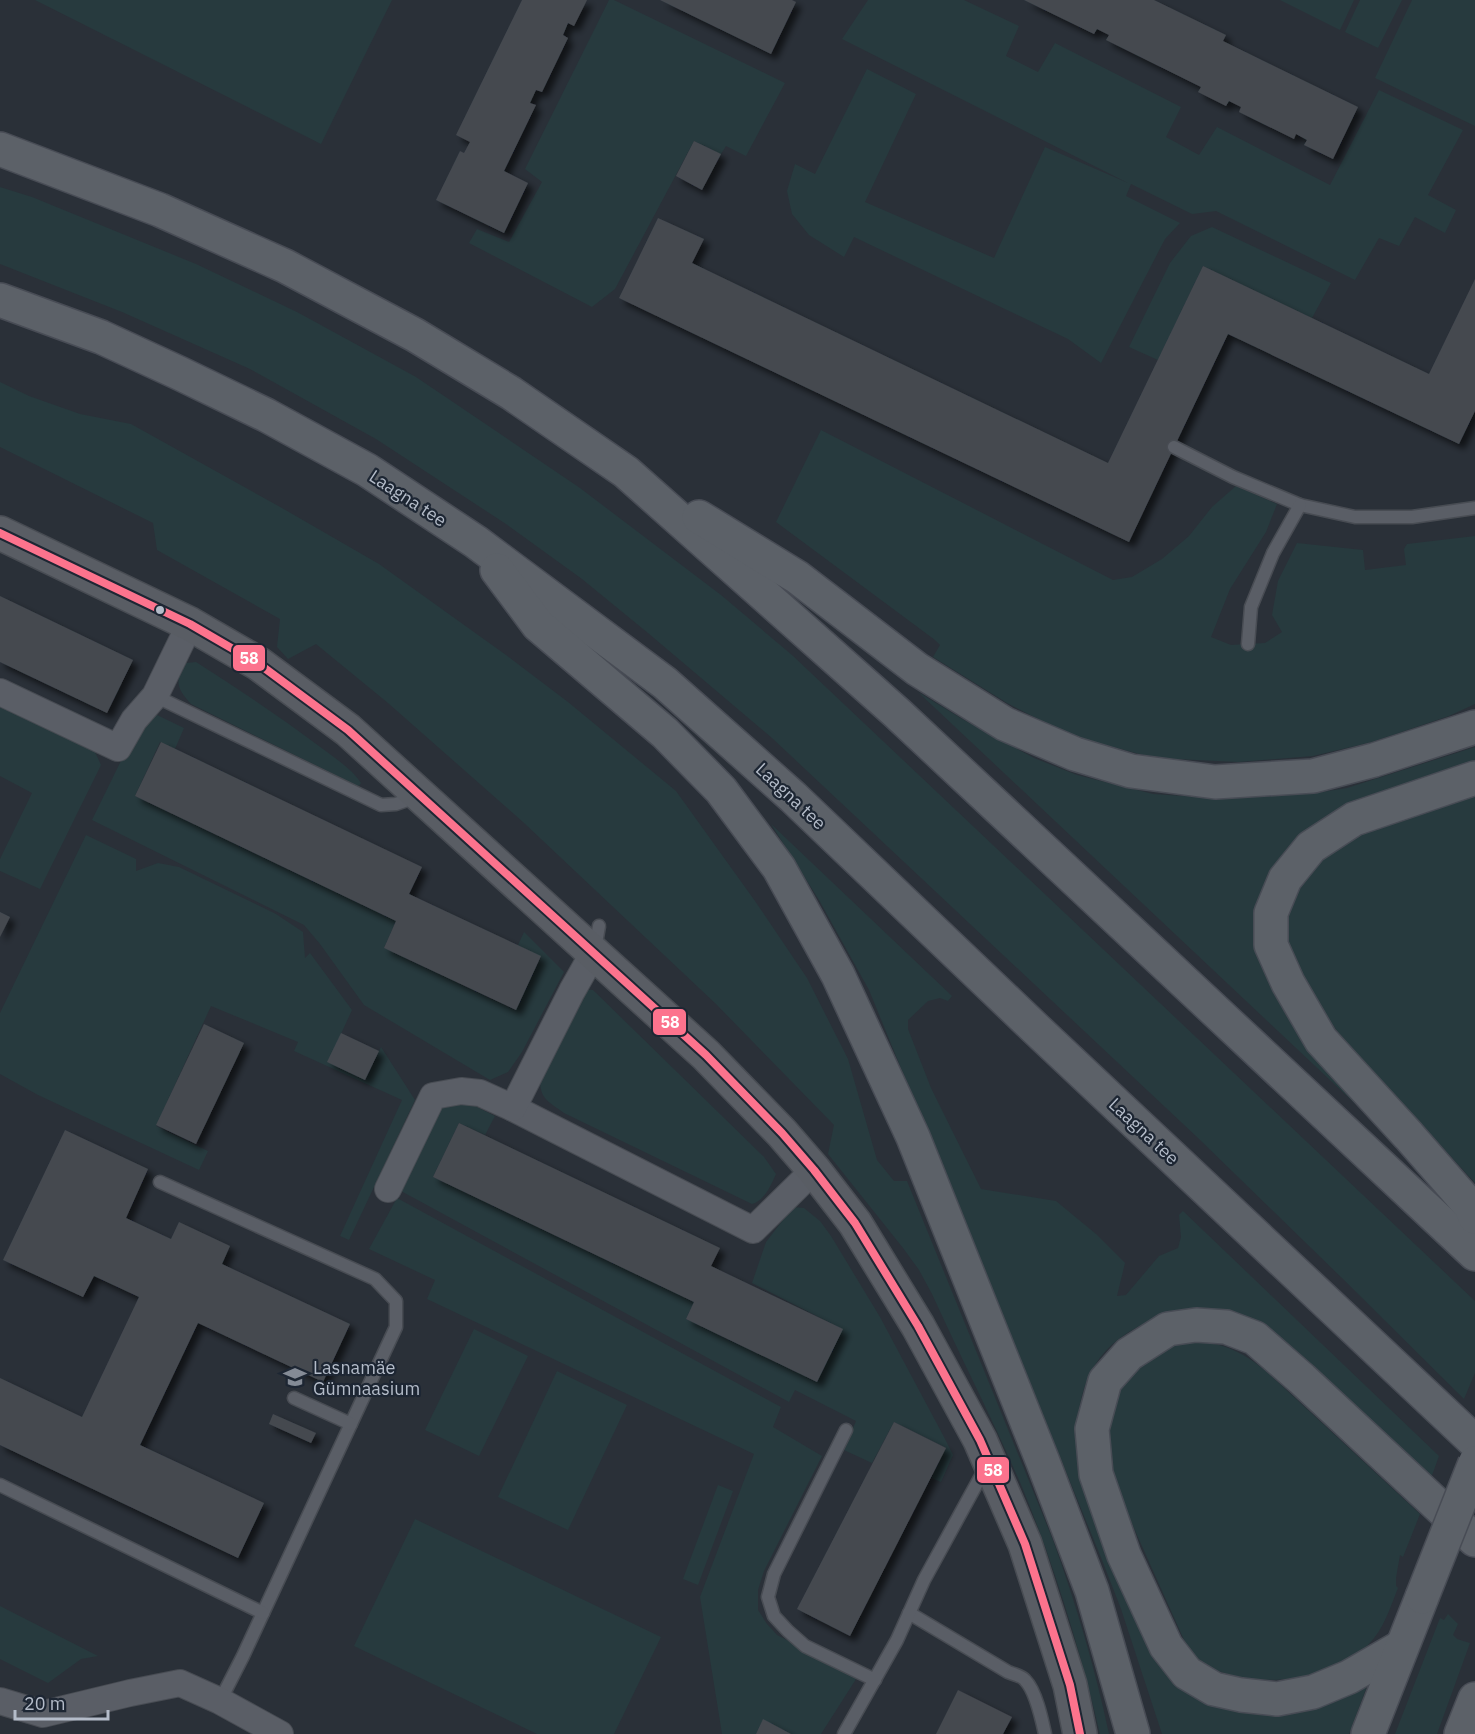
<svg xmlns="http://www.w3.org/2000/svg" width="1475" height="1734" font-family="'IBM Plex Sans',sans-serif">
  <defs>
    <filter id="shadow"><feDropShadow dx="5.5" dy="5.5" stdDeviation="3" flood-color="#0009"/></filter>
  </defs>
  <rect width="100%" height="100%" fill="#2a3038"/>
  <g fill="#273a3e">
    <polygon points="35,0 392,0 321,144"/>
    <polygon points="609,0 614,0 785,83 746,156 726,146 721,154 694,141 615,289 592,307 469,243 477,229 509,242 542,182 525,169"/>
    <polygon points="868,0 964,0 1019,26 1006,56 1038,72 1055,43 1181,107 1166,137 1199,155 1217,127 1330,185 1379,90 1463,130 1428,195 1456,210 1445,233 1415,217 1399,246 1379,238 1355,280 1216,211 1192,214 1131,184 1126,196 1180,223 1165,239 1101,363 1068,339 854,237 844,257 809,235 792,214 787,191 795,164 815,174 867,69 916,94 865,202 994,258 1045,147 1128,183 842,39"/>
    <polygon points="1280,0 1354,0 1340,30"/>
    <polygon points="1360,0 1402,0 1378,48 1345,32"/>
    <polygon points="1412,0 1475,0 1475,126 1375,78"/>
    <polygon points="0,187 32,197 196,264 297,312 416,377 580,488 721,595 792,655 1475,1301 1475,1373 1464,1399 1344,1280 1197,1137 772,738 648,633 582,579 506,524 376,439 250,369 122,312 0,264"/>
    <polygon points="1212,227 1331,283 1312,318 1203,266 1158,360 1129,347 1170,263 1191,236"/>
    <path d="M0,382l29,14 51,18 51,10 151,84 97,56 127,91 62,47 108,89 79,110 52,77 41,81 29,101 17,21h13l146,359c23,64 42,128 56,194h-9c-20,-84 -45,-167 -78,-247 -28,-65 -61,-129 -90,-193l-13,-24 -16,-22 -75,-94 6,-29 -118,-121 -193,-182 -135,-119 -72,-59 -28,15 -11,-12 3,-28 -123,-69 -4,-27 -153,-76z"/>
    <polygon points="821,430 1113,580 1132,577 1162,559 1189,536 1212,507 1236,486 1277,504 1266,532 1230,589 1211,637 1231,645 1265,643 1282,632 1272,615 1278,581 1297,543 1363,550 1365,570 1406,565 1404,549 1407,544 1475,536 1475,704 1449,716 1372,742 1313,756 1238,762 1155,758 1071,736 1007,703 933,657 940,645 935,640 776,522"/>
    <path d="M196,662c44,28 86,56 127,87 13,10 30,21 38,34l-2,3 -3,-1 -165,-81c-14,-15 -17,-23 -5,-41z"/>
    <polygon points="918,692 964,720 1034,758 1077,775 1153,794 1198,797 1257,797 1316,793 1347,788 1475,747 1475,764 1264,889 1323,1062 1365,1113"/>
    <polygon points="0,703 95,752 101,765 40,889 0,871 0,859 32,793 0,776"/>
    <polygon points="157,715 184,728 175,749 160,742 135,796 396,921 384,948 515,1010 541,957 518,945 524,932 564,972 522,1052 508,1072 490,1080 364,1005 320,944 304,925 92,820 139,724"/>
    <polygon points="1475,795 1475,1183 1345,1041 1325,1015 1304,985 1288,943 1286,929 1289,908 1300,886 1315,867 1337,847 1355,836 1385,825"/>
    <path d="M771,824l181,172 -4,5 -8,-3 -12,3 -20,19v9l23,59 50,101 75,12 40,33 29,29 -8,33 9,-1 33,-39 19,-8 3,-11 -2,-22 4,-4 256,245 -9,25 -106,-97 -161,-68c-62,22 -86,60 -86,125l102,244 188,1 -18,48h-187l-41,-125 -19,-49 -233,-570 -50,-90z"/>
    <polygon points="86,835 136,859 136,871 158,863 179,867 276,914 303,932 305,958 310,953 352,1010 328,1062 365,1080 381,1047 415,1100 349,1240 340,1236 402,1100 294,1051 298,1042 211,1006 156,1126 208,1151 199,1170 38,1095 0,1074 0,1013"/>
    <path d="M584,989l9,1 171,167 12,17c-5,11 -11,26 -24,30l-188,-91c-18,-13 -25,-15 -24,-38z"/>
    <polygon points="452,1102 475,1106 495,1116 485,1135 459,1123 433,1177 694,1302 686,1319 817,1382 842,1329 752,1283 766,1242 793,1207 804,1208 820,1221 831,1236 880,1317 944,1437 953,1455 941,1482 931,1478 946,1448 894,1422 872,1463 844,1450 856,1421 795,1390 789,1402 401,1191 442,1107"/>
    <polygon points="397,1198 781,1407 773,1427 822,1456 764,1571 758,1590 758,1610 767,1624 777,1635 858,1676 821,1734 791,1734 763,1720 756,1734 722,1734 700,1597 754,1454 427,1299 435,1280 369,1249"/>
    <polygon points="474,1329 528,1356 479,1456 425,1430"/>
    <path d="M1194,1342c31,1 48,10 72,29l154,143 -17,43 -3,-2 -4,23v8l2,2c-8,20 -14,41 -30,57 -38,37 -120,47 -165,18 -5,-3 -10,-8 -14,-12l-65,-145 -10,-32 -7,-36 1,-22 17,-38 33,-28 15,-5z"/>
    <polygon points="557,1371 627,1405 568,1530 498,1497"/>
    <polygon points="718,1485 733,1491 698,1585 683,1579"/>
    <polygon points="415,1519 661,1637 614,1734 537,1734 354,1646"/>
    <polygon points="0,1606 98,1656 81,1659 48,1683 0,1659"/>
    <polygon points="1448,1614 1458,1624 1453,1635 1457,1639 1470,1643 1437,1734 1395,1734 1440,1618 1444,1620"/>
  </g>
  <g fill="#444950" filter="url(#shadow)">
    <polygon points="522,0 587,0 574,26 568,23 563,35 568,38 542,92 536,90 530,103 536,105 504,171 528,183 504,233 436,200 460,151 464,153 470,142 456,135"/>
    <polygon points="660,0 792,0 796,2 771,54"/>
    <polygon points="1024,0 1154,0 1226,35 1223,41 1358,107 1333,159 1304,145 1307,140 1296,134 1294,139 1239,112 1241,107 1229,101 1226,106 1198,92 1201,87 1106,40 1109,35 1097,29 1094,34"/>
    <polygon points="694,141 721,154 702,190 676,176"/>
    <polygon points="658,218 704,239 692,263 1108,463 1203,266 1429,374 1475,279 1475,411 1459,444 1228,334 1129,542 619,298"/>
    <polygon points="0,596 133,660 107,713 0,662"/>
    <polygon points="161,742 422,867 409,894 541,956 516,1010 384,948 396,921 135,796"/>
    <polygon points="0,912 10,917 0,937"/>
    <polygon points="204,1024 244,1043 196,1144 156,1125"/>
    <polygon points="341,1033 379,1051 365,1080 327,1062"/>
    <polygon points="459,1123 720,1248 711,1266 843,1329 817,1382 686,1319 694,1302 433,1177"/>
    <polygon points="65,1130 148,1169 126,1218 171,1239 179,1222 230,1246 222,1264 350,1324 323,1382 198,1323 140,1445 264,1503 238,1558 0,1445 0,1378 82,1417 139,1297 94,1276 83,1297 3,1260"/>
    <polygon points="273,1414 316,1433 311,1443 269,1424"/>
    <polygon points="894,1422 946,1448 850,1636 797,1609"/>
    <polygon points="958,1690 1012,1717 1003,1734 936,1734"/>
    <polygon points="763,1719 791,1734 756,1734"/>
  </g>
  <g fill="none" stroke-linecap="round" stroke-linejoin="round">
    <g stroke="#484c53" stroke-width="15">
      <g id="lane">
        <polyline points="1174,447 1233,477 1300,505 1355,517 1412,517 1475,508"/>
        <polyline points="1248,644 1251,607 1273,553 1300,505"/>
        <polyline points="155,696 381,805 396,804 416,797"/>
        <polyline points="595,949 599,926"/>
        <polyline points="160,1182 375,1279 396,1301 396,1327 243,1656 220,1701"/>
        <polyline points="294,1398 351,1424"/>
        <polyline points="846,1430 774,1574 768,1597 774,1616 788,1631 805,1646 875,1680"/>
        <polyline points="0,1485 263,1613"/>
        <path d="M909,1613l99,59c5,2 14,4 17,8 11,11 17,40 20,54"/>
        <polyline points="844,1734 897,1640 924,1580 987,1465"/>
      </g>
    </g>
    <g stroke="#484c53" stroke-width="28">
      <g id="street">
        <polyline points="0,692 118,748 134,720 155,696 190,624"/>
        <polyline points="513,1108 753,1230 814,1170"/>
        <polyline points="388,1189 433,1096 461,1091 480,1093 513,1108 572,991 594,952"/>
        <polyline points="0,1701 43,1714 130,1693 180,1683 220,1701 280,1734"/>
      </g>
    </g>
    <g stroke="#484c53" stroke-width="36">
      <polyline id="secondary" points="0,533 190,624 259,664 348,730 706,1055 782,1133 814,1170 855,1223 918,1326 980,1440 1025,1544 1070,1685 1080,1734"/>
    </g>
    <g stroke="#484c55" stroke-width="36">
      <g id="primary">
        <polyline points="0,149 160,210 285,266 415,335 511,393 626,472 897,713 1475,1254"/>
        <polyline points="0,300 101,337 179,373 266,415 367,470 476,542 665,683 793,797 1036,1029 1475,1442"/>
        <polyline points="699,517 797,577 917,669 1005,724 1075,754 1131,771 1215,782 1313,776 1374,760 1475,727"/>
        <polyline points="497,570 538,625 665,733 721,790 779,868 838,975 913,1137 1043,1462 1092,1591 1133,1734"/>
        <polyline points="1475,778 1354,819 1311,847 1285,879 1271,913 1271,945 1288,983 1321,1040 1409,1136 1471,1207 1475,1217"/>
        <polyline points="1401,1647 1349,1677 1313,1692 1277,1699 1241,1695 1214,1689 1187,1673 1166,1646 1124,1555 1096,1474 1092,1429 1105,1381 1129,1354 1168,1329 1196,1325 1226,1327 1255,1338 1302,1379 1475,1540"/>
        <polyline points="1368,1734 1422,1597"/>
        <polyline points="1461,1734 1475,1699"/>
      </g>
    </g>
    <use href="#lane" stroke="#5a5e66" stroke-width="12"/>
    <use href="#street" stroke="#5a5e66" stroke-width="26"/>
    <use href="#secondary" stroke="#595d64" stroke-width="33"/>
    <use href="#primary" stroke="#5c6168" stroke-width="33"/>
    <g stroke="#484c55" stroke-width="36" stroke-linecap="butt">
      <polyline id="primary-bridge" points="1422,1597 1475,1463"/>
    </g>
    <use href="#primary-bridge" stroke="#5c6168" stroke-width="33"/>
    <g stroke="#1d2633" stroke-width="12">
      <polyline id="bus-1" points="0,533 190,624 259,664 348,730 706,1055 782,1133 814,1170 855,1223 918,1326 980,1440 1025,1544 1070,1685 1080,1734"/>
    </g>
    <use href="#bus-1" stroke="#fc738d" stroke-width="8"/>
  </g>
  <defs>
    <g id="school-bare" transform="scale(1.8)"><path d="M0-5L7-2L0 1L-7-2ZM-4 1L0 2.5L4 1V4Q0 6-4 4Z" fill="#848b96" stroke="#1d2633" stroke-width="2.5" paint-order="stroke"/></g>
  </defs>
  <g fill-rule="evenodd">
    <use href="#school-bare" x="295" y="1377"/>
  </g>
  <circle fill="#b4bcc9" stroke="#1d2633" stroke-width="2" cx="160" cy="610" r="5"/>
  <g text-anchor="middle" dominant-baseline="central" stroke-width="4.5" stroke-linejoin="round" paint-order="stroke">
    <g font-size="18" fill="#b4bcc9" stroke="#1d2633">
      <text transform="translate(408 498) rotate(33)">Laagna tee</text>
      <text transform="translate(791 796) rotate(43)">Laagna tee</text>
      <text transform="translate(1144 1131) rotate(43)">Laagna tee</text>
    </g>
    <g font-size="18" fill="#b4bcc9" stroke="#1d2633" text-anchor="start">
      <text x="313" y="1367">Lasnamäe<tspan x="313" dy="21">Gümnaasium</tspan></text>
    </g>
  </g>
  <g stroke="#1d2633" stroke-width="2">
    <rect x="232" y="644" width="34" height="28" rx="6" fill="#fc738d"/>
    <rect x="652" y="1008" width="35" height="28" rx="6" fill="#fc738d"/>
    <rect x="976" y="1456" width="34" height="28" rx="6" fill="#fc738d"/>
  </g>
  <g font-size="16" text-anchor="middle" font-weight="bold" fill="#fff">
    <text x="249" y="664">58</text>
    <text x="670" y="1028">58</text>
    <text x="993" y="1476">58</text>
  </g>
  <path d="M15 1710v9h93v-9" fill="none" stroke="#b4bcc9" stroke-width="3"/>
  <text x="24" y="1710" font-size="18" fill="#b4bcc9" stroke="#1d2633" stroke-width="4.5" paint-order="stroke">20 m</text>
</svg>
